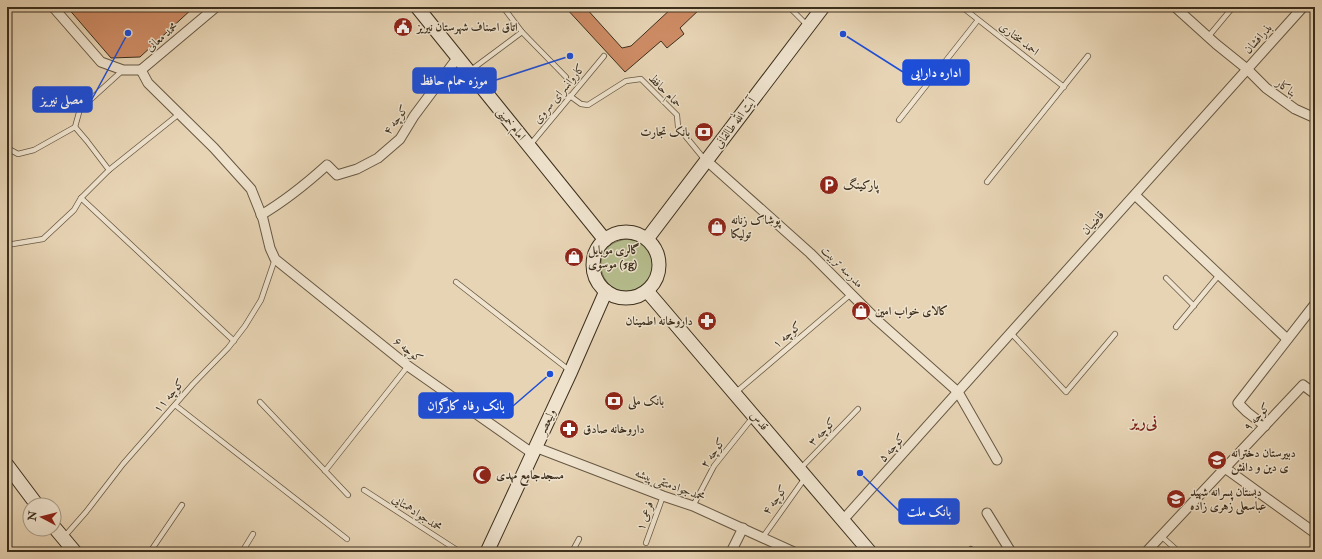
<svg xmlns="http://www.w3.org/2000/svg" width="1322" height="559" font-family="'IM FELL Double Pica',Amiri,serif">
  <rect width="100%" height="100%" fill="#e7d4b4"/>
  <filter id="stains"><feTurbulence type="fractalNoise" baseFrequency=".005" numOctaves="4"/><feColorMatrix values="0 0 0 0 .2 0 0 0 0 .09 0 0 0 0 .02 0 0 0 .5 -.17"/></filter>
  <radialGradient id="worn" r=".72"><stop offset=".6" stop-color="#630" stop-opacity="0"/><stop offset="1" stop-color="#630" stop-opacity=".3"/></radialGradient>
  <path fill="#b6bd8d" stroke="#797655" d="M627,239l9,2 8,4 10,2c-1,9 0,21 -4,30 -4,6 -10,11 -17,13 -32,10 -50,-45 -6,-51z"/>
  <g fill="#ce8c65" stroke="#3c2f1d">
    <polygon points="67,7 194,7 140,57 111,58"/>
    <polygon points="565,7 585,7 622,48 631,46 673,7 702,7 680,28 684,34 667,48 661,41 625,72"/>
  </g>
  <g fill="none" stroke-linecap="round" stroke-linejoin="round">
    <g stroke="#675843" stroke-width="6">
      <g id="lane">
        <polyline points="789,7 807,25"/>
        <polyline points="962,7 1064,87"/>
        <polyline points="522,32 566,77"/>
        <polyline points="1208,37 1233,7"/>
        <polyline points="471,70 522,32 503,7"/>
        <polyline points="570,96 581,104 588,105 626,81 641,79 677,115 678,127 705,160"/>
        <polyline points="899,120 978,20"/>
        <polyline points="75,127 80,109 123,70"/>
        <polyline points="530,145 604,56"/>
        <polyline points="7,148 18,154 34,150 75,127 87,141 109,170"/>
        <polyline points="987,182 1088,56"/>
        <polyline points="81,198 234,341"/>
        <polyline points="7,245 43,239 74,210 81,198 109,170 179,114"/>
        <polyline points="1166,278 1194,306"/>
        <polyline points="456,282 569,370"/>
        <polyline points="1176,327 1219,275"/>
        <polyline points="1011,333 1066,392 1115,334"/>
        <polyline points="7,357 9,361"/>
        <polyline points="735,393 851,294"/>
        <polyline points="260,402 348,495"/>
        <polyline points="175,405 347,539"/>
        <polyline points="800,469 858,409"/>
        <polyline points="325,471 408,366"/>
        <polyline points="364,490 460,552"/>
        <polyline points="693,506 714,466 753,417"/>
        <polyline points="1161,536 1179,552"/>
        <polyline points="64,537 86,512 123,464 193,384 228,348 245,326 261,300 275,259"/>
        <polyline points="763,537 805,478"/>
        <polyline points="646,543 663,496"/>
        <polyline points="150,552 182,505"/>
        <polyline points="242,552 253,534"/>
        <polyline points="572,552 579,539"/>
        <polyline points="969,552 971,549"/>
      </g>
    </g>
    <g stroke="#675843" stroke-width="11">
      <g id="street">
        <polyline points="53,7 101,62 123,70 141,70"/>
        <polyline points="1175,7 1216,44 1247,69 1266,88 1295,109 1315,118"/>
        <polyline points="141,70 148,83 214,148 251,189 263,219 270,248 275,259 408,366 532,453"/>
        <polyline points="141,70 216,7"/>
        <polyline points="707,161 810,253 877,320 958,392 997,460"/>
        <polyline points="1135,195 1287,339"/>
        <path d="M261,215c24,-14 45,-31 66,-50l10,10 20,-6 21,-11 22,-19 14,-23 44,-59"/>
        <polyline points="1265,426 1247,412 1238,403 1315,304"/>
        <polyline points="535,447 663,496 693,506 794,552"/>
        <polyline points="1225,468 1315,533"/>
        <polyline points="987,513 1011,552"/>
        <polyline points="843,520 1303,7"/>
        <polyline points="731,552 743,528"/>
        <polyline points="1146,552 1303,385 1315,394"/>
      </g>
    </g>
    <g stroke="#3c2f1d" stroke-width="15">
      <g id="secondary">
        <polyline points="417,7 605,240"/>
        <circle cx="626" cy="265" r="33"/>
        <polyline points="647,239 823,7"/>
        <polyline points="647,291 870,552"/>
        <polyline points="7,465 37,505"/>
        <polyline points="54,527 75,552"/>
        <polyline points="487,552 571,371 606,291"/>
      </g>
    </g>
    <use href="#lane" stroke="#efe3ce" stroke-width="4.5"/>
    <use href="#street" stroke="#efe3ce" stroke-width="9"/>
    <use href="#secondary" stroke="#efe3ce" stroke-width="13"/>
  </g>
  <defs>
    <g id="civic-disc" transform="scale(1)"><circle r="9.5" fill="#8f2418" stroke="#efe3ce"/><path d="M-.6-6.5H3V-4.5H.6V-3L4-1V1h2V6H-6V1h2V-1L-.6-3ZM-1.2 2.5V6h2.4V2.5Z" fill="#fff"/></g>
    <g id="bank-disc" transform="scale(1)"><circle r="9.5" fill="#8f2418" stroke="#efe3ce"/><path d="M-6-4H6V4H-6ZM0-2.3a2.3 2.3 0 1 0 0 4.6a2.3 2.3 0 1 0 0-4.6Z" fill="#fff"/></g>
    <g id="parking-disc" transform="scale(1)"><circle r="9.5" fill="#8f2418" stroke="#efe3ce"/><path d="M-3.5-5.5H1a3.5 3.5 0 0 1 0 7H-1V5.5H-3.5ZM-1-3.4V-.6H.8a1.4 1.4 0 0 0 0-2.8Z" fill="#fff"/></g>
    <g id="shop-disc" transform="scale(1)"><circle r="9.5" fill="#8f2418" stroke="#efe3ce"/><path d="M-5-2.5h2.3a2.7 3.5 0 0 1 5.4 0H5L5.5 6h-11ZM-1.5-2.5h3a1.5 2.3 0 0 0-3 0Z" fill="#fff"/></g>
    <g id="pharmacy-disc" transform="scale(1)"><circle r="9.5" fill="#8f2418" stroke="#efe3ce"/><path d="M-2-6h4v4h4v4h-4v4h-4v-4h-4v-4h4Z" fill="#fff"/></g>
    <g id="school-disc" transform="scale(1)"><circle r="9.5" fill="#8f2418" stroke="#efe3ce"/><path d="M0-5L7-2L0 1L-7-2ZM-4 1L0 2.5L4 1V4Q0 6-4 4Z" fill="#fff"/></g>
    <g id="mosque-disc" transform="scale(1)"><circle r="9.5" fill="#8f2418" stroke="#efe3ce"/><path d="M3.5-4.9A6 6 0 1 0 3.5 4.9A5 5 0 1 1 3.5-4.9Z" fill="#fff"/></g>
  </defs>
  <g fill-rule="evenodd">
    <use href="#civic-disc" x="403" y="27"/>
    <use href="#bank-disc" x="704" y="132"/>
    <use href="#parking-disc" x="829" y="185"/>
    <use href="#shop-disc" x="717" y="227"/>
    <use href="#shop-disc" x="574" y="257"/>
    <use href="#shop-disc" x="861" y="311"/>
    <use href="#pharmacy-disc" x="707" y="321"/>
    <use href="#bank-disc" x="614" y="401"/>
    <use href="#pharmacy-disc" x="569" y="429"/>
    <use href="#school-disc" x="1217" y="460"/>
    <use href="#mosque-disc" x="482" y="475"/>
    <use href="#school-disc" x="1176" y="499"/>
  </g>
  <g text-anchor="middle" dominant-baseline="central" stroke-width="3" stroke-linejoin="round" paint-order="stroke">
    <g font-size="12" font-weight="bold" fill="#3c2f1d" stroke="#efe3ce" text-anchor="start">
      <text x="417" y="27">اتاق اصناف شهرستان نیریز</text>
      <text x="690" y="132" text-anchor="end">بانک تجارت</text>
      <text x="843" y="185">پارکینگ</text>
      <text x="731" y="220">پوشاک زنانه<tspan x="731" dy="14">تولیکا</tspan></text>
      <text x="588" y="250">گالری موبایل<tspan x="588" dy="14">موسوی (5g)</tspan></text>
      <text x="875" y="311">کالای خواب امین</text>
      <text x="693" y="321" text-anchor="end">داروخانه اطمینان</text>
      <text x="628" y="401">بانک ملی</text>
      <text x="583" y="429">داروخانه صادق</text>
      <text x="1231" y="453">دبیرستان دخترانه<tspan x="1231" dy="14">ی دین و دانش</tspan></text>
      <text x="496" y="475">مسجدجامع مهدی</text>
      <text x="1190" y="492">دبستان پسرانه شهید<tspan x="1190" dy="14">عباسعلی زهری زاده</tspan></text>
    </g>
    <g font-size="12" fill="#3c2f1d" stroke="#efe3ce">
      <text transform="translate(162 37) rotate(-40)">محمد معانی</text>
      <text transform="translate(1019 39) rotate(38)">احمد مختاری</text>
      <text transform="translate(1258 39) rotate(-48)">بذرافشان</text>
      <text transform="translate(1286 88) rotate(37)">بناکار</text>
      <text transform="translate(665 91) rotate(45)">حمام حافظ</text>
      <text transform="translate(559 94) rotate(-50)">کاروانسرای سروی</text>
      <text transform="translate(396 120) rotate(-54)">کوچه ۴</text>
      <text transform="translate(735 123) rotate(-53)">آیت الله طالقانی</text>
      <text transform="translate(511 124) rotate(51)">امام خمینی</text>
      <text transform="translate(1093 223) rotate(-48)">قاضیان</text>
      <text transform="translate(842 267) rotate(45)">مدرسه تربیت</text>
      <text transform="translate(787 335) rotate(-40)">کوچه ۱</text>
      <text transform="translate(408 350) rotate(38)">۶ کوچه</text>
      <text transform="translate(169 396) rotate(-49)">کوچه ۱۱</text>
      <text transform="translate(1257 417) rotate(-47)">کوچه ۹</text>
      <text transform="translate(759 421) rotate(49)">قدس</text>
      <text transform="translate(547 422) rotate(-65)">ولیعصر</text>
      <text transform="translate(822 432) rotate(-46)">کوچه ۳</text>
      <text transform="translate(892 448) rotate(-48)">کوچه ۵</text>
      <text transform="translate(713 453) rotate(-55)">کوچه ۲</text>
      <text transform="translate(670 485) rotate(20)">محمدجوادمتقی پیشه</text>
      <text transform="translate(775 500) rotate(-54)">کوچه ۴</text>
      <text transform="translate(417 513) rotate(33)">محمدجوادهمتایی</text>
      <text transform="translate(645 516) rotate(-70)">فرعی ۱</text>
    </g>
    <g font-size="16" font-weight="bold" fill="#7a1f14" stroke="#efe3ce">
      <text x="1144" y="422">نی‌ریز</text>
    </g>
  </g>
  <path fill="none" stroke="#1d4ed8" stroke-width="1.5" d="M843 34L903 72M570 56L496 80M128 33L92 99M550 374L513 406M860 473L899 511"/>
  <g fill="#1d4ed8" stroke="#efe3ce" stroke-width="1.5">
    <circle cx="843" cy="34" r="4"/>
    <circle cx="570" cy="56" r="4"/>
    <circle cx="128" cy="33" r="4"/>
    <circle cx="550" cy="374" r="4"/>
    <circle cx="860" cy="473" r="4"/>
  </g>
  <g fill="#1d4ed8" stroke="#1d4ed8" stroke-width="1.5">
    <rect x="903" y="60" width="66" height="25" rx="4"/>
    <rect x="413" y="68" width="83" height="25" rx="4"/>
    <rect x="33" y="87" width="59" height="25" rx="4"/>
    <rect x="419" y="393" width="94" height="25" rx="4"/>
    <rect x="899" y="499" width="60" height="25" rx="4"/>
  </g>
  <g font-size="13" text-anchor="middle" font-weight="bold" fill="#fff">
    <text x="936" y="77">اداره دارایی</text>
    <text x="454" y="85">موزه حمام حافظ</text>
    <text x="62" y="104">مصلی نیریز</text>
    <text x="466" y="410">بانک رفاه کارگران</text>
    <text x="929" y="516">بانک ملت</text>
  </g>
  <rect width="1322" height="559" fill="none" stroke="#e7d4b4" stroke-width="24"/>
  <rect x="8" y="8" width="1306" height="543" fill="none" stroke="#3c2f1d" stroke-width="2"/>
  <rect x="12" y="12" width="1298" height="535" fill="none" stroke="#3c2f1d"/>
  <g transform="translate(42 517) rotate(277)"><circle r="19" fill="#efe3ce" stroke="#a79b87"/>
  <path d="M0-3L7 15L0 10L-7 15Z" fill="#8f2418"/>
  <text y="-6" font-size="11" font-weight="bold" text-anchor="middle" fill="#3c2f1d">N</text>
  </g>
  <rect width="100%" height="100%" filter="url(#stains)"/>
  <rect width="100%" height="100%" fill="url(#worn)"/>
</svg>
